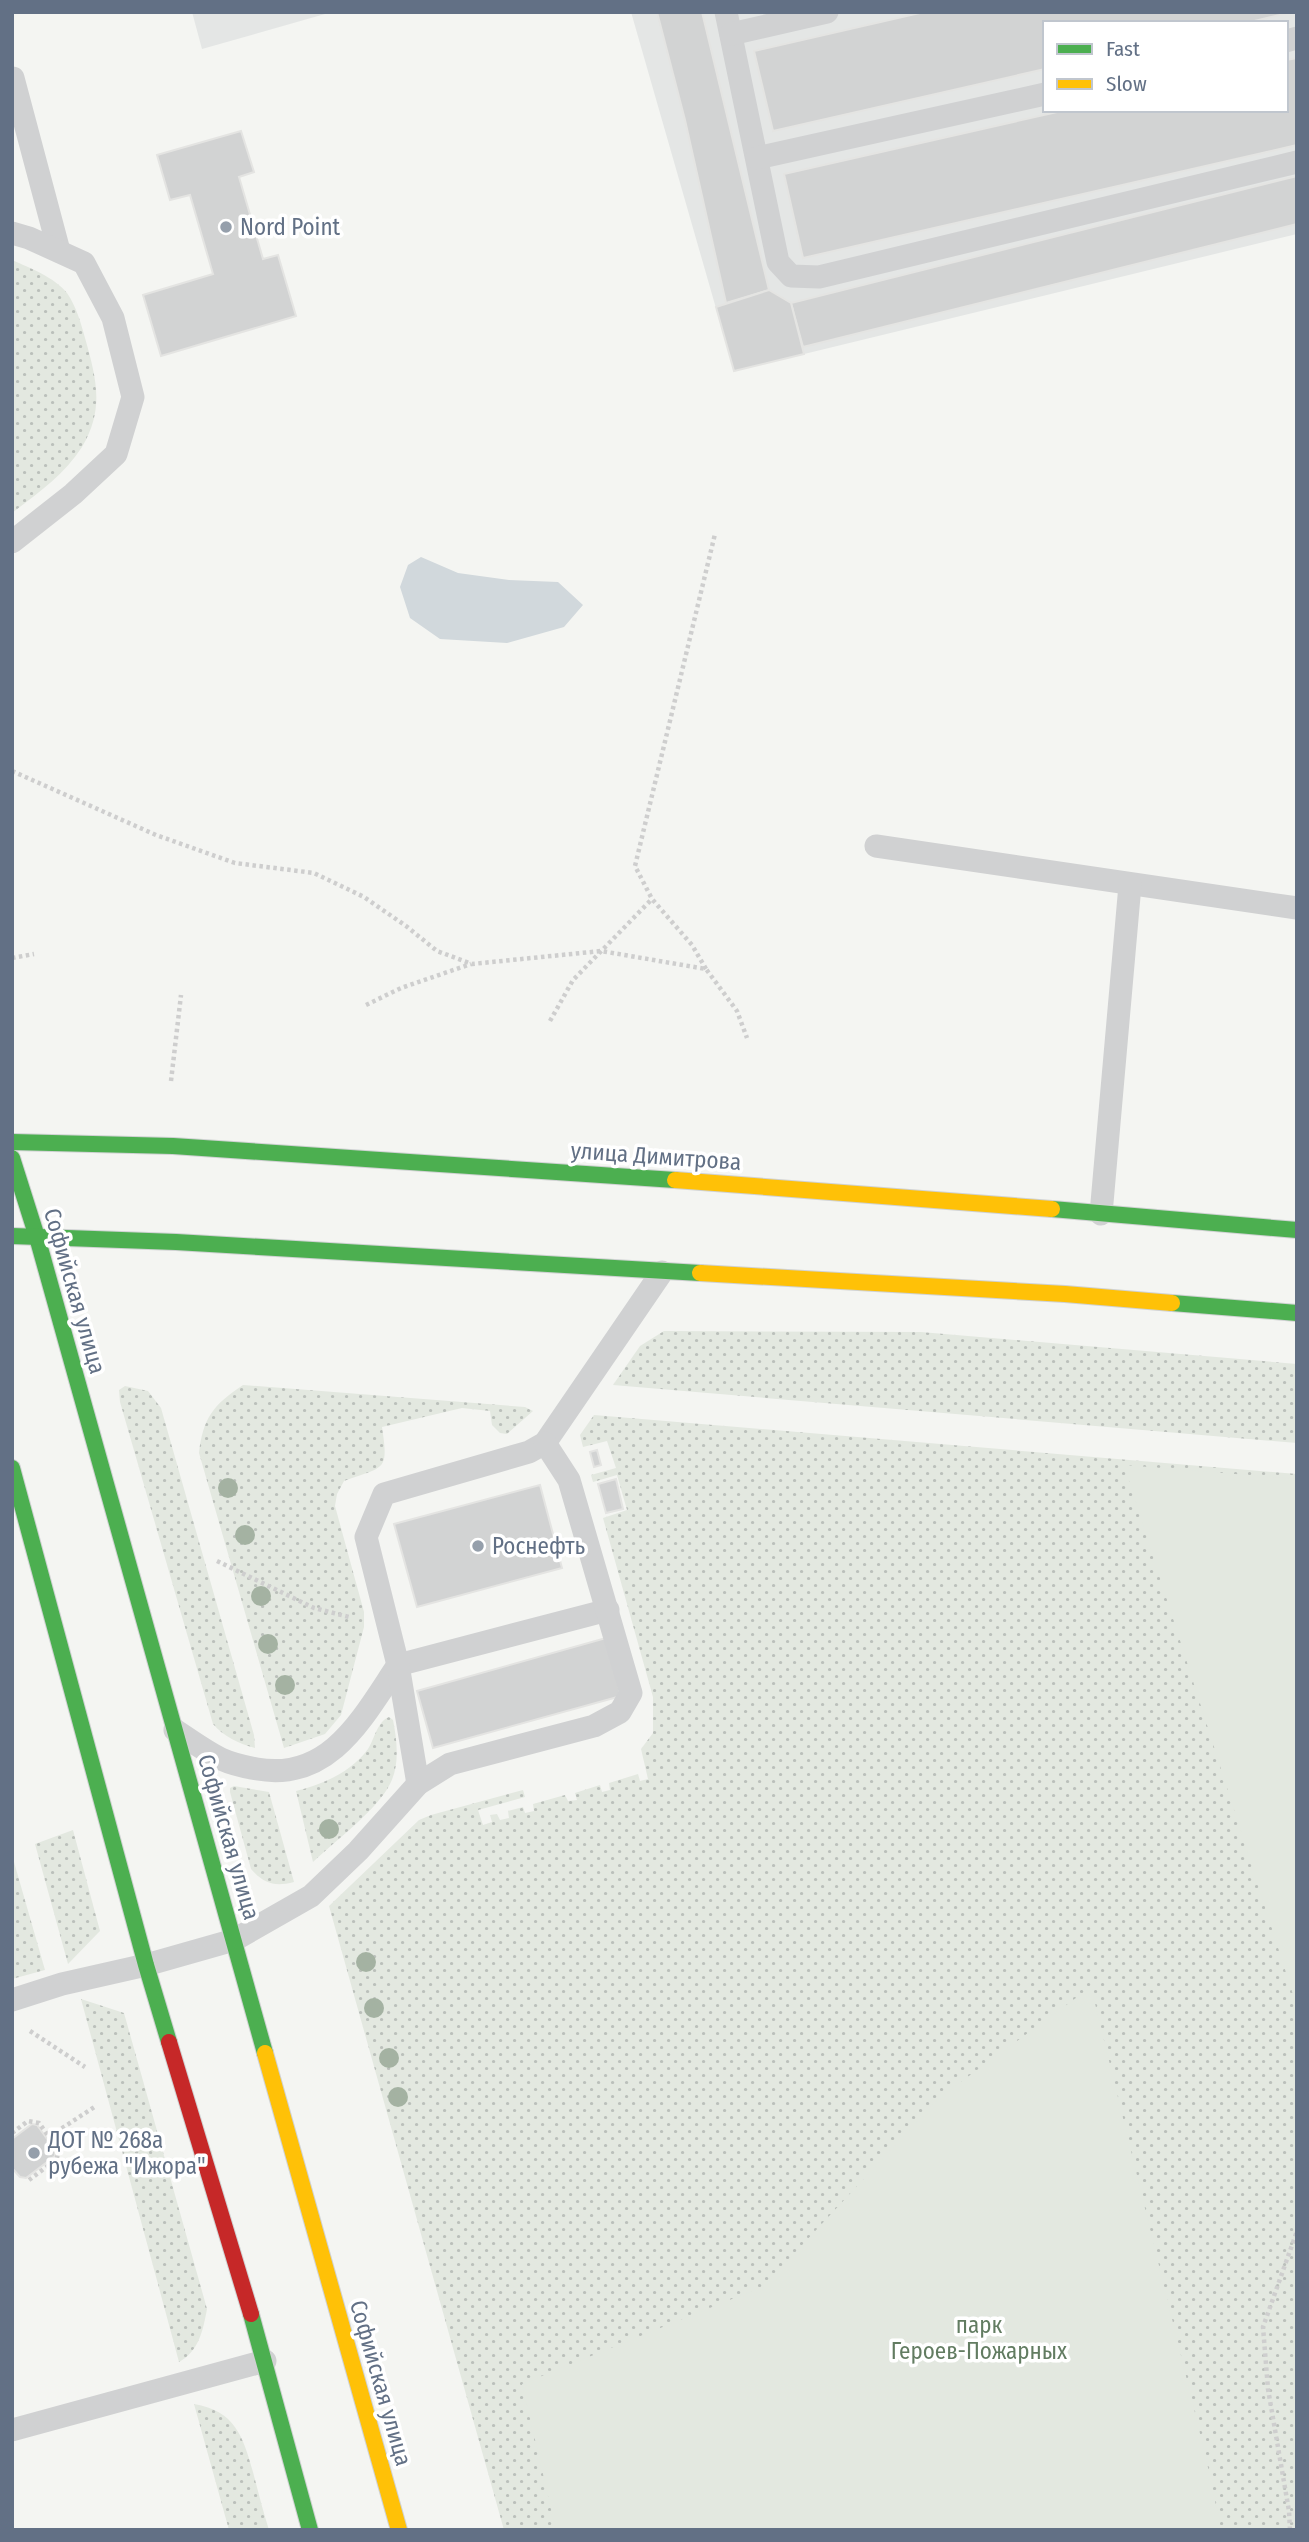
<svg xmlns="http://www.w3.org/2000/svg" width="1309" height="2542" font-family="'Fira Sans Condensed',sans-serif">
  <defs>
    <pattern id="grass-dots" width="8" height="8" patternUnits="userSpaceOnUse" patternTransform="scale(1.75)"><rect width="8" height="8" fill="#e3e8e0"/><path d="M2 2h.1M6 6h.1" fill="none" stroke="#bbc0bb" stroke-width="1.8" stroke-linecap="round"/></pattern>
  </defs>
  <rect width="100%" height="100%" fill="#f4f5f2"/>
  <g fill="#e4e6e5" fill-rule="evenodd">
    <polygon points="192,12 332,12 202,49"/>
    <path d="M631,12h666v222l-563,137zM1045,23h241v87h-241z"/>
  </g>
  <g fill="url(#grass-dots)">
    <path d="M12,260c18,8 42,17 55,33 9,13 14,30 18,45 11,39 20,71 -3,109 -18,28 -44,46 -70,66z"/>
    <polygon points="664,1331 921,1332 1297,1364 1297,1443 613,1385 640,1346"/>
    <path d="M243,1385l282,22 8,4 -26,23 -7,-1 -8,-8 -2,-14 -28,-3 -80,19c7,46 2,39 -38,54l-7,13 -2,12 29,106v15l-23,88 -16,19 -41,14 -85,-295c4,-35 14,-48 44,-68z"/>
    <path d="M125,1386l23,5 13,17 93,327 1,13c-16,-4 -32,-12 -42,-24l-93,-322 -1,-12z"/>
    <polygon points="594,1415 1297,1474 1297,2530 504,2530 329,1906 419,1820 431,1815 523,1790 525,1797 478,1810 483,1825 492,1822 490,1815 497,1814 500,1820 509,1818 508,1811 523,1807 525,1813 534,1811 533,1804 565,1795 568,1801 577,1800 575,1793 600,1785 602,1792 610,1790 609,1783 638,1774 640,1781 648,1779 641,1749 653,1733 653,1697 603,1518 627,1510 617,1475 593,1482 591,1475 616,1468 607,1441 583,1447 580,1435"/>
    <path d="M389,1717l4,3c4,20 7,45 -3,64 -13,26 -55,57 -77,78l-17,-71c27,-7 54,-18 72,-42 7,-11 9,-27 21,-32z"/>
    <path d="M234,1786l35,6 25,90c-19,5 -30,2 -43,-13l-21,-77v-4z"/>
    <polygon points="73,1830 100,1931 68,1964 35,1844"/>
    <polygon points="12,1855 45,1970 12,1979"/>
    <path d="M81,1999l43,14 83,296c-4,21 -8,42 -28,53z"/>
    <path d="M194,2404c41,7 49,32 59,68 5,19 10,39 16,58h-40z"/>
  </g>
  <g fill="#e3e8e0">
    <polygon points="1124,1465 1297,1479 1297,2007"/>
    <polygon points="1091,1987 1206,2458 1221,2530 556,2530 522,2384 764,2286 940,2097"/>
  </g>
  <polygon fill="#d1d8dc" points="421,557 458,573 509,580 558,582 583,605 564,627 507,643 440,639 410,618 400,587 408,565"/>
  <g fill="#d2d3d3" stroke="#e4e4e2" stroke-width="2">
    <polygon points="657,12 702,12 769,290 726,303 685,120"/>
    <polygon points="924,12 1292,12 1246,23 1045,23 1045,69 773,131 754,51"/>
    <polygon points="1297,58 1297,145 803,258 784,174 1066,110 1286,110 1286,60"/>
    <polygon points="241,131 254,172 239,177 263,259 278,255 296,316 161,356 143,295 213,274 190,195 170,200 157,155"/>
    <polygon points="1297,176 1297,224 803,347 791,303"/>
    <polygon points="769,290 791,303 804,354 734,371 716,307"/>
    <polygon points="597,1450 601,1465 594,1467 590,1452"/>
    <polygon points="616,1479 623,1509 606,1513 598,1484"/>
    <polygon points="540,1485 562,1568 417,1607 394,1524"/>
    <polygon points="606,1638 621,1696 433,1748 417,1691"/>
    <polygon points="32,2124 37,2125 55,2150 55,2156 26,2178 20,2177 12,2168 12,2139"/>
  </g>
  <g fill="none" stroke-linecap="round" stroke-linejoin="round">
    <g stroke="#d0d2d3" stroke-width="18">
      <g id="fast">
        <polyline points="12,1142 173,1146 675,1180"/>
        <polyline points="12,1158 37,1237 265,2053"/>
        <polyline points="1052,1209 1297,1230"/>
        <polyline points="12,1236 176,1242 700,1273"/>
        <polyline points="1172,1303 1297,1313"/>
        <polyline points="12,1468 146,1965 169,2042"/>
        <polyline points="251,2314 310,2530"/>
      </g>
    </g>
    <g stroke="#d0d2d3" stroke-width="18">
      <g id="slow">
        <polyline points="675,1180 1052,1209"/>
        <polyline points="700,1273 1065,1294 1172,1303"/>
        <polyline points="265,2053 399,2530"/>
      </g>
    </g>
    <g stroke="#d0d2d3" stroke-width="18">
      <polyline id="jam" points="169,2042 251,2314"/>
    </g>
    <g stroke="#cecece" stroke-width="4.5" stroke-dasharray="3.5 3.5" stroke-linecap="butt">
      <polyline points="12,771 156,835 235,863 314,873 364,897 406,926 437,951 472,964 601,951 706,969 737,1011 747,1038"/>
      <polyline points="12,958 34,954"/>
      <polyline points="706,969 692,945 652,899 635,866 715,534"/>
      <polyline points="366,1005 401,988 471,964"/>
      <polyline points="550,1021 573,980 652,899"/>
      <polyline points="171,1081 181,995"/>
      <polyline points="217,1561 314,1608 349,1617"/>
      <polyline points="30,2031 85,2067"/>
      <polyline points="12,2133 28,2121 39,2123 58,2149 57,2159 29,2180"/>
      <polyline points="50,2136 96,2106"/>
      <polyline points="1290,2530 1289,2511 1268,2389 1263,2327 1297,2231"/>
    </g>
    <g stroke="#d0d1d2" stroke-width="23">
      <polyline points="726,12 778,262 791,276 819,277 1297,162"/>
      <polyline points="731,34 827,12"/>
      <polyline points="1286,41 1297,38"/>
      <polyline points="13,78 59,251"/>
      <polyline points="757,158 1045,94"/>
      <polyline points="12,233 29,238 84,263 113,318 133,397 116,454 73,494 12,542"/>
      <polyline points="876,846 1297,908"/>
      <polyline points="1101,1214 1130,885"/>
      <path d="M175,1730c15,10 30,21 46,29 11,5 24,8 36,10 73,13 106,-52 141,-104l210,-55"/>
      <polyline points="418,1784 398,1665 366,1537 384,1494 529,1452 545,1443 662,1272"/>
      <polyline points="12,2000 62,1984 146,1965 234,1940 311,1896 358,1851 418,1784 450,1764 594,1726 620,1712 631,1693 569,1480 545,1443"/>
      <polyline points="12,2430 265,2361"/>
    </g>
    <use href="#fast" stroke="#4caf50" stroke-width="16"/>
    <use href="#slow" stroke="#ffc107" stroke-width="16"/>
    <use href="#jam" stroke="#c62828" stroke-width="16"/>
  </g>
  <g fill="#a4b2a2">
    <circle cx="228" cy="1488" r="10"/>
    <circle cx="245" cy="1535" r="10"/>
    <circle cx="261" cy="1596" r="10"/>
    <circle cx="268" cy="1644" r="10"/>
    <circle cx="285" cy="1685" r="10"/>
    <circle cx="329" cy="1829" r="10"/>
    <circle cx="366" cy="1962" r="10"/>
    <circle cx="374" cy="2008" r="10"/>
    <circle cx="389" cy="2058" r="10"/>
    <circle cx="398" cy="2097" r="10"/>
  </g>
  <g fill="#959fab" stroke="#fff" stroke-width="2.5">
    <circle cx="226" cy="227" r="7"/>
    <circle cx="478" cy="1546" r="7"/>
    <circle cx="34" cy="2153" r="7"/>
  </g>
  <g text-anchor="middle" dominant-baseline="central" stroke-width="7" stroke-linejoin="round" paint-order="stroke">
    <g font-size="23" fill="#627085" stroke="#fff" text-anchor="start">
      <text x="240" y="227">Nord Point</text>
      <text x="492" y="1546">Роснефть</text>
      <text x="48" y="2140">ДОТ № 268а<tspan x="48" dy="26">рубежа "Ижора"</tspan></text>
    </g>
    <g font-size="23" fill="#627085" stroke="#fff">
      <text transform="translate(656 1156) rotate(4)">улица Димитрова</text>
      <text transform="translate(75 1291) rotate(74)">Софийская улица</text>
      <text transform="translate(229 1837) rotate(74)">Софийская улица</text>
      <text transform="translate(381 2383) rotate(74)">Софийская улица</text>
    </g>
    <g font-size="23" fill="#627c61" stroke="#fff">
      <text x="979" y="2325">парк<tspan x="979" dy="26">Героев-Пожарных</tspan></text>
    </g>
  </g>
  <rect width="1309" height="2542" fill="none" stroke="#627085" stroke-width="28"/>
  <rect x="1043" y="21" width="245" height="91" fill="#ffffff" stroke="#c0c6ce" stroke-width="2"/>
  <rect x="1057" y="44" width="35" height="10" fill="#4caf50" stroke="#c0c6ce" stroke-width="2"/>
  <text x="1106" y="56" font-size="21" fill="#627085">Fast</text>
  <rect x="1057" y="79" width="35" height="10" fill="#ffc107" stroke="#c0c6ce" stroke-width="2"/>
  <text x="1106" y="91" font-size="21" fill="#627085">Slow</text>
</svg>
